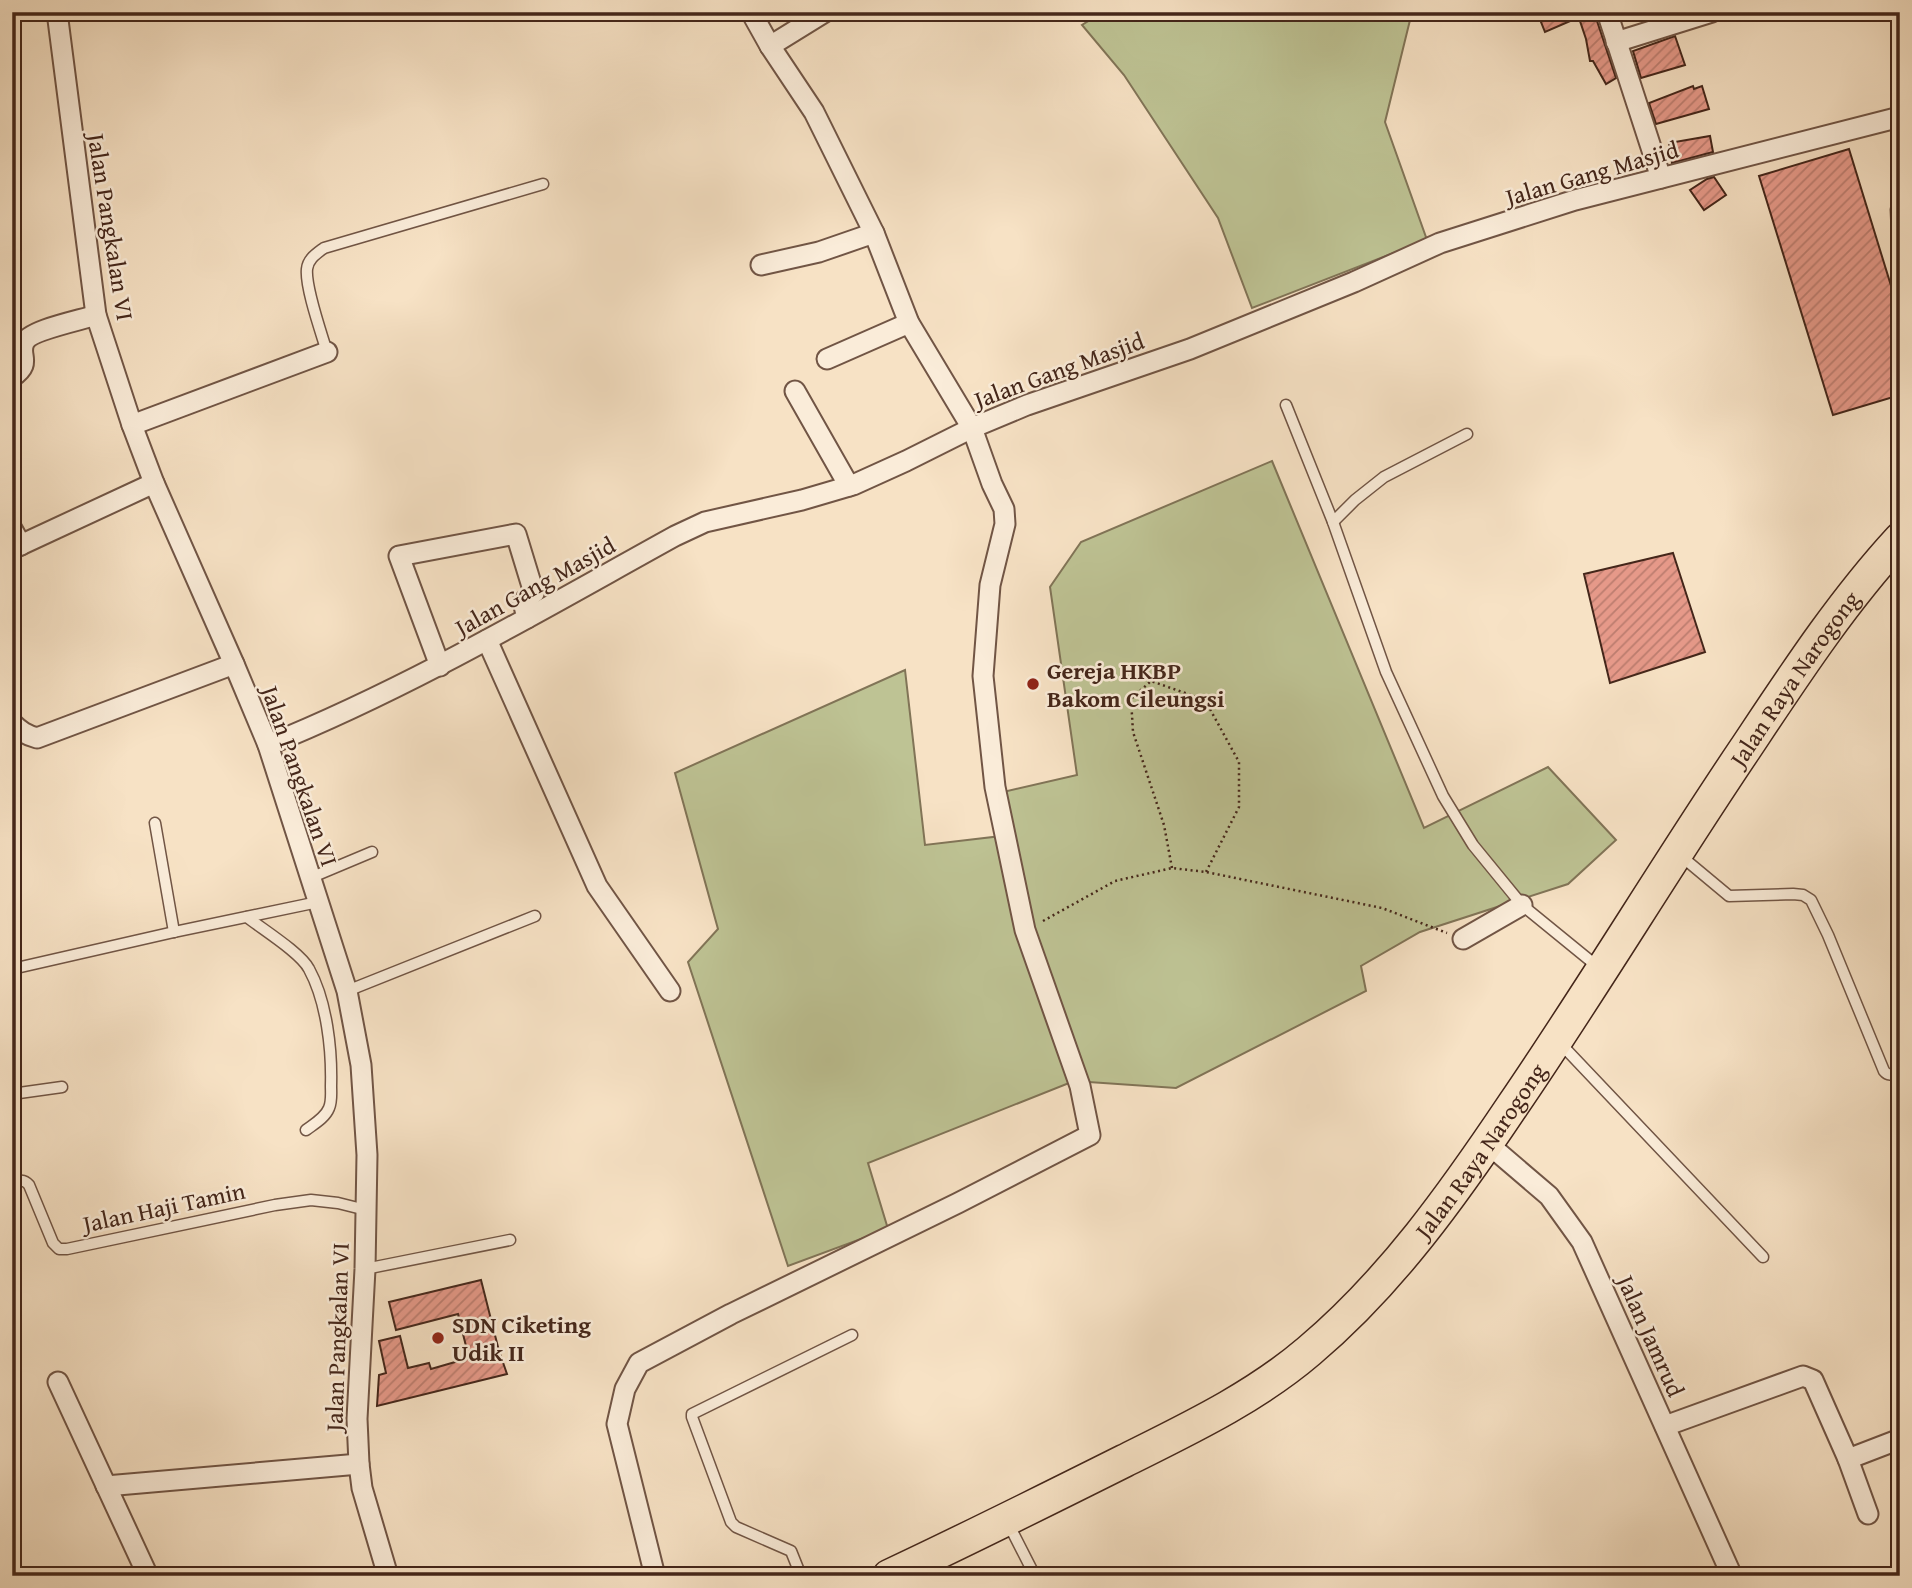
<svg xmlns="http://www.w3.org/2000/svg" width="1912" height="1588" font-family="'Gentium Book Plus',serif">
  <defs>
    <pattern id="building-hatch" width="6" height="6" patternUnits="userSpaceOnUse" patternTransform="scale(1.75)"><rect width="6" height="6" fill="#e69989"/><path d="M-1 1l2-2M0 6l6-6M5 7l2-2" fill="none" stroke="#bc7d6f"/></pattern>
  </defs>
  <rect width="100%" height="100%" fill="#f7e2c5"/>
  <filter id="stains"><feTurbulence type="fractalNoise" baseFrequency=".00286" numOctaves="4"/><feColorMatrix values="0 0 0 0 .2 0 0 0 0 .09 0 0 0 0 .02 0 0 0 .5 -.17"/></filter>
  <radialGradient id="worn" r=".72"><stop offset=".6" stop-color="#630" stop-opacity="0"/><stop offset="1" stop-color="#630" stop-opacity=".3"/></radialGradient>
  <g fill="#bec394" stroke="#817457" stroke-width="2">
    <polygon points="1103,12 1410,12 1411,16 1385,122 1427,240 1252,308 1218,218 1124,75 1082,25"/>
    <polygon points="1272,461 1424,828 1548,767 1616,840 1568,884 1420,932 1361,966 1366,991 1176,1088 1074,1081 868,1163 888,1229 788,1266 688,962 718,929 675,773 905,670 925,845 1001,836 1003,792 1077,775 1050,587 1081,542"/>
  </g>
  <g fill="url(#building-hatch)" stroke="#44261a" stroke-width="2">
    <polygon points="1537,12 1591,12 1545,32"/>
    <polygon points="1595,15 1616,78 1606,84 1593,61 1590,61 1586,39 1580,21"/>
    <polygon points="1675,36 1685,65 1641,78 1633,51"/>
    <polygon points="1693,86 1694,89 1702,86 1709,109 1656,124 1649,103"/>
    <polygon points="1710,136 1713,152 1672,163 1669,143"/>
    <polygon points="1849,149 1900,315 1900,395 1833,415 1759,176"/>
    <polygon points="1714,177 1726,195 1704,210 1690,190 1707,179"/>
    <polygon points="1673,553 1705,652 1610,683 1584,574"/>
    <polygon points="481,1280 499,1351 507,1374 377,1406 379,1375 386,1373 379,1341 400,1336 408,1368 429,1363 431,1369 469,1358 458,1314 396,1330 389,1302"/>
  </g>
  <g fill="none" stroke-linecap="round" stroke-linejoin="round">
    <g stroke="#715545" stroke-width="13">
      <g id="lane">
        <polyline points="1900,206 1896,209 1897,231 1900,238"/>
        <path d="M327,352c-6,-20 -22,-65 -20,-83 1,-10 9,-15 17,-21l219,-64"/>
        <polyline points="1286,405 1333,522 1386,672 1443,796 1473,845 1522,905 1598,967"/>
        <polyline points="1333,522 1355,500 1384,477 1467,434"/>
        <polyline points="155,823 174,932"/>
        <path d="M1681,856l48,40 64,-2 10,1 8,5 17,35 56,136c5,6 9,3 16,1"/>
        <polyline points="310,878 372,852"/>
        <path d="M247,917c15,12 54,36 62,52 18,33 23,81 22,117 0,7 1,15 -2,22 -4,10 -15,16 -23,22"/>
        <polyline points="12,969 174,932 318,902"/>
        <polyline points="347,991 535,916"/>
        <polyline points="1560,1043 1763,1257"/>
        <polyline points="12,1094 62,1087"/>
        <path d="M12,1183c7,-3 12,-4 17,2l24,58 6,6h8l208,-44 36,-5 27,3 28,7"/>
        <polyline points="365,1269 510,1240"/>
        <polyline points="1008,1523 1035,1576"/>
        <polyline points="801,1576 791,1551 736,1527 731,1522 692,1417 692,1414 852,1335"/>
      </g>
    </g>
    <g stroke="#715545" stroke-width="23">
      <g id="street">
        <polyline points="57,12 96,315 132,425 154,483 234,664 268,745 347,991 361,1065 367,1155 365,1269 357,1419 359,1464 362,1488 388,1576"/>
        <polyline points="1607,12 1661,178"/>
        <polyline points="1616,42 1712,12"/>
        <polyline points="770,46 825,12"/>
        <polyline points="761,265 819,252 874,233"/>
        <polyline points="827,359 909,323"/>
        <path d="M12,377c21,-14 6,-21 12,-34 5,-13 58,-23 72,-28"/>
        <polyline points="795,391 849,486"/>
        <polyline points="132,425 327,352"/>
        <polyline points="12,529 21,545"/>
        <polyline points="12,549 154,483"/>
        <polyline points="487,640 597,886 670,991"/>
        <polyline points="440,666 399,556 516,534 534,593 523,602 527,618"/>
        <path d="M12,723c8,8 14,12 25,15l197,-74"/>
        <path d="M268,745c141,-57 273,-135 407,-209l30,-14 97,-22 51,-15 53,-24 66,-33 55,-23 163,-56 164,-67 86,-39 135,-43 325,-83"/>
        <polyline points="1463,939 1522,905"/>
        <polyline points="1487,1143 1549,1196 1582,1242 1732,1576"/>
        <polyline points="58,1382 148,1576"/>
        <polyline points="1665,1426 1803,1376 1813,1380 1848,1459 1868,1514"/>
        <polyline points="1848,1459 1900,1439"/>
        <polyline points="106,1486 359,1464"/>
        <polyline points="655,1576 617,1424 625,1389 639,1363 731,1314 958,1203 1090,1135 1080,1086 1025,930 995,787 983,676 990,585 1005,524 1004,509 992,484 972,428 909,323 874,233 814,112 770,46 751,12"/>
      </g>
    </g>
    <g stroke="#44261a" stroke-width="35">
      <g id="primary">
        <path id="s1" d="M889,1576c79,-37 157,-76 235,-115 64,-32 130,-63 185,-110 82,-69 145,-158 204,-246 80,-117 153,-239 232,-356 48,-72 96,-146 155,-210"/>
      </g>
    </g>
    <g stroke="#44261a" stroke-width="2.5" stroke-dasharray="2 3.5" stroke-linecap="butt">
      <polyline points="1172,868 1164,825 1133,732 1131,699 1151,681 1205,700 1239,762 1239,807 1206,872"/>
      <polyline points="1043,921 1115,881 1172,868 1206,872 1382,908 1447,933"/>
    </g>
    <use href="#lane" stroke="#faecd9" stroke-width="10"/>
    <use href="#street" stroke="#faecd9" stroke-width="19"/>
    <use href="#primary" stroke="#f7e2c5" stroke-width="32"/>
  </g>
  <g fill="#8f2418" stroke="#faecd9" stroke-width="2.5">
    <circle cx="1033" cy="684" r="7"/>
    <circle cx="438" cy="1338" r="7"/>
  </g>
  <g text-anchor="middle" dominant-baseline="central" stroke-width="5" stroke-linejoin="round" paint-order="stroke">
    <g font-size="24" fill="#44261a" stroke="#faecd9">
      <text transform="translate(1592 173) rotate(-16)">Jalan Gang Masjid</text>
      <text transform="translate(111 227) rotate(81)">Jalan Pangkalan VI</text>
      <text transform="translate(1059 370) rotate(-20)">Jalan Gang Masjid</text>
      <text transform="translate(535 586) rotate(-29)">Jalan Gang Masjid</text>
      <text stroke="none"><textPath href="#s1" startOffset="1309">Jalan Raya Narogong</textPath></text>
      <text transform="translate(300 776) rotate(71)">Jalan Pangkalan VI</text>
      <text stroke="none"><textPath href="#s1" startOffset="742">Jalan Raya Narogong</textPath></text>
      <text transform="translate(164 1207) rotate(-12)">Jalan Haji Tamin</text>
      <text transform="translate(1651 1336) rotate(66)">Jalan Jamrud</text>
      <text transform="translate(337 1337) rotate(-88)">Jalan Pangkalan VI</text>
    </g>
    <g font-size="24" font-weight="bold" fill="#44261a" stroke="#faecd9" text-anchor="start">
      <text x="1047" y="670">Gereja HKBP<tspan x="1047" dy="28">Bakom Cileungsi</tspan></text>
      <text x="452" y="1324">SDN Ciketing<tspan x="452" dy="28">Udik II</tspan></text>
    </g>
  </g>
  <rect width="1912" height="1588" fill="none" stroke="#f7e2c5" stroke-width="42"/>
  <rect x="14" y="14" width="1884" height="1560" fill="none" stroke="#44261a" stroke-width="3.5"/>
  <rect x="21" y="21" width="1870" height="1546" fill="none" stroke="#44261a" stroke-width="2"/>
  <rect width="100%" height="100%" filter="url(#stains)"/>
  <rect width="100%" height="100%" fill="url(#worn)"/>
</svg>
